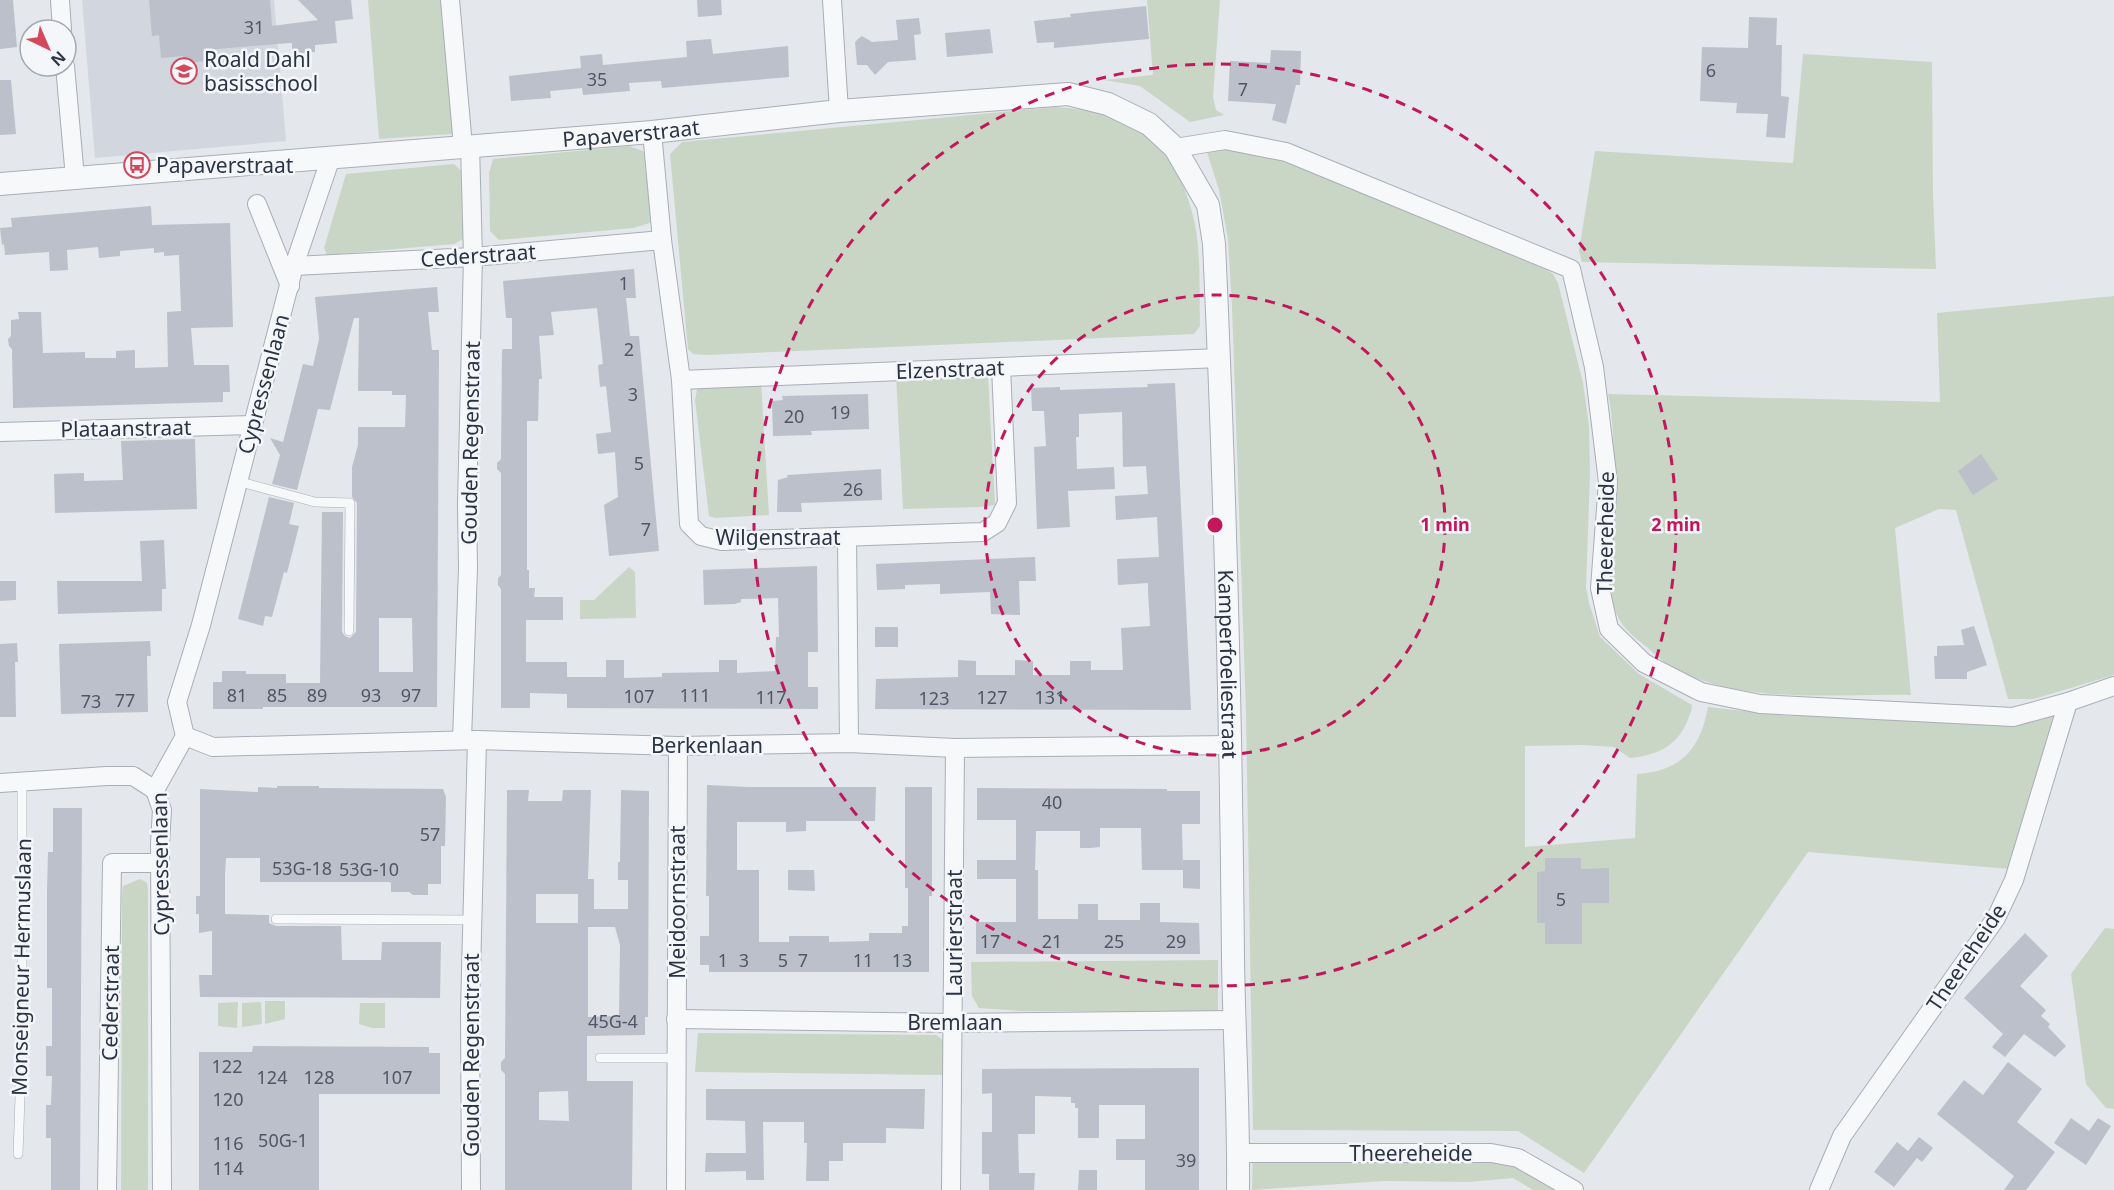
<svg xmlns="http://www.w3.org/2000/svg" width="2114" height="1190" font-family="'Noto Sans',sans-serif">
  <rect width="100%" height="100%" fill="#e4e7ec"/>
  <polygon fill="#d2d6de" points="82,0 274,0 286,141 95,158"/>
  <g fill="#c9d6c5">
    <polygon points="368,0 444,0 456,121 452,134 379,139"/>
    <polygon points="1147,0 1220,0 1213,97 1216,110 1224,115 1190,122 1140,86 1104,80 1153,75"/>
    <polygon points="1803,54 1932,62 1933,194 1936,269 1582,262 1579,251 1595,151 1793,163"/>
    <path d="M1055,107c71,4 119,33 137,105 10,36 7,77 8,114l-6,8 -488,21 -13,-1 -5,-5 -18,-195 12,-12z"/>
    <path d="M1237,140l291,118 25,16 5,9 25,100 6,43 1,48 -4,113 3,16 11,34 39,37 53,31c0,6 -3,11 -5,17 -12,26 -31,33 -57,36l-16,-11 -30,-2 -59,1v101l110,-9 2,-64c45,-3 63,-25 71,-67l81,9 84,-1 155,7 14,-3 11,-6 2,5 -45,151 -202,-17 -224,321 -66,-42 -265,-1 -7,-418 -14,-405 -4,-68 -9,-49 -13,-41z"/>
    <polygon points="629,146 643,151 645,154 651,216 650,223 633,228 499,240 490,231 489,173 493,159"/>
    <polygon points="454,164 463,173 463,239 454,244 327,255 324,248 346,174"/>
    <path d="M2114,296v379l-80,24h-26l-52,-189 -17,-1 -44,19 16,167c-79,-2 -165,11 -238,-27 -9,-5 -17,-13 -25,-20 -30,-23 -36,-33 -38,-72 -2,-58 10,-127 -2,-182l332,8 -3,-89z"/>
    <polygon points="896,375 988,375 995,505 980,507 903,509"/>
    <polygon points="761,382 769,515 715,518 709,516 695,400 698,385"/>
    <polygon points="629,567 635,572 636,618 580,619 580,600 594,600"/>
    <polygon points="140,879 147,883 148,890 148,1190 121,1190 122,895 123,886"/>
    <polygon points="2105,928 2114,929 2114,1109 2106,1108 2086,1084 2071,974"/>
    <polygon points="1218,960 1218,1010 1208,1012 1020,1011 979,1008 972,996 971,962"/>
    <polygon points="265,1001 285,1001 285,1019 265,1024"/>
    <polygon points="238,1002 237,1028 218,1026 218,1003"/>
    <polygon points="261,1002 262,1024 242,1027 242,1003"/>
    <polygon points="360,1003 385,1003 385,1028 372,1028 359,1024"/>
    <polygon points="698,1033 936,1035 944,1041 943,1075 695,1072"/>
    <polygon points="1253,1149 1512,1150 1573,1190 1533,1190 1513,1178 1469,1182 1384,1181 1252,1190"/>
  </g>
  <g fill="#bbc0ca" fill-rule="evenodd">
    <polygon points="0,0 13,0 17,47 0,49"/>
    <polygon points="149,0 270,0 272,26 318,20 298,0 351,0 353,19 335,21 337,43 315,45 315,52 292,54 292,43 277,44 206,50 207,61 184,63 183,56 161,58 159,35 152,36"/>
    <polygon points="697,0 721,0 722,15 698,17"/>
    <polygon points="1146,6 1149,39 1054,48 1054,42 1037,43 1034,21 1071,17 1070,14"/>
    <polygon points="1749,17 1777,18 1776,45 1782,45 1781,96 1789,97 1785,138 1766,137 1768,114 1736,113 1737,103 1700,101 1702,47 1748,48"/>
    <polygon points="919,18 921,34 914,35 916,60 888,62 875,75 867,65 857,65 855,42 858,39 862,36 872,42 898,40 896,20"/>
    <polygon points="990,29 993,53 947,57 945,33"/>
    <polygon points="711,39 713,54 788,46 789,77 662,88 661,81 629,83 630,91 583,95 582,88 550,91 551,98 511,101 509,76 581,68 580,56 602,54 603,65 687,57 686,41"/>
    <polygon points="1271,50 1301,51 1300,85 1296,85 1286,124 1272,120 1276,104 1228,101 1230,61 1270,63"/>
    <polygon points="0,80 11,80 16,134 0,135"/>
    <polygon points="151,206 152,225 230,223 233,327 191,328 194,365 229,365 230,392 223,392 223,402 13,408 12,349 9,346 8,339 11,336 11,320 19,319 18,312 41,312 43,353 85,352 85,358 116,358 116,351 135,350 135,368 168,367 167,312 181,311 179,255 164,256 164,252 154,253 154,248 120,251 120,256 99,258 98,247 67,250 68,270 50,271 49,252 5,255 4,244 2,245 0,228 12,227 11,218"/>
    <polygon points="634,269 636,298 626,298 630,336 639,336 659,551 609,556 604,505 618,497 615,452 598,454 596,434 611,432 606,386 600,387 598,365 603,364 597,308 551,312 554,335 539,336 542,379 539,379 538,421 527,421 527,570 529,570 529,588 535,588 534,597 563,597 563,620 526,620 526,662 567,662 567,677 606,677 606,660 624,660 624,678 662,677 662,673 719,672 719,660 737,660 737,673 775,671 776,637 779,637 778,598 741,599 741,602 735,604 704,605 703,570 817,566 818,652 808,652 808,687 818,687 818,709 567,708 567,694 530,693 530,708 501,708 501,589 498,585 498,578 501,575 501,473 497,469 497,463 501,459 502,351 503,349 512,349 512,318 506,318 503,281"/>
    <path d="M437,287l2,25h-11l4,38h7l-2,357h-174v2h-50v-27h9v-11h24v3h40v9h34l2,-171h21l-1,120 3,4 5,2 6,-6 1,-129 -5,-6v-30l6,-22v-18h47l1,-32h-14v-4h-34l1,-73h-5l-24,92 -12,-1 -21,81 -25,-6 8,-29 -10,-17 13,4 20,-78 10,2 6,-27 -4,-42zM379,618h33l1,54h-34z"/>
    <polygon points="1175,383 1191,710 875,709 876,679 958,677 958,660 976,661 976,675 1015,675 1015,660 1033,661 1033,675 1070,675 1070,661 1091,661 1091,670 1123,670 1121,628 1150,626 1148,591 1148,583 1118,585 1117,559 1159,557 1158,538 1157,517 1116,520 1115,496 1148,494 1146,466 1123,467 1122,412 1079,414 1079,437 1076,437 1077,469 1114,467 1115,489 1068,491 1070,527 1037,529 1034,447 1046,446 1044,411 1032,411 1031,388 1060,387 1060,390 1148,387 1147,384"/>
    <polygon points="868,394 869,429 811,431 812,435 773,436 772,401 783,400 782,396"/>
    <polygon points="195,439 197,509 55,513 54,474 84,473 84,481 123,480 121,441"/>
    <polygon points="1981,454 1998,479 1973,495 1958,471"/>
    <polygon points="881,469 882,500 801,503 802,512 777,512 778,480 788,477 787,475"/>
    <polygon points="269,497 294,503 289,524 299,526 287,573 284,572 272,617 265,616 263,626 238,619"/>
    <polygon points="164,540 166,589 162,589 162,611 58,614 57,581 142,581 140,541"/>
    <polygon points="1035,557 1036,581 1019,581 1020,615 991,614 990,592 940,594 940,584 905,585 905,589 877,590 876,564"/>
    <polygon points="0,581 16,581 16,600 0,601"/>
    <polygon points="1974,626 1987,665 1967,672 1967,679 1935,679 1934,656 1937,656 1937,646 1964,645 1961,630"/>
    <rect x="875" y="627" width="23" height="20"/>
    <polygon points="150,641 151,656 147,656 148,712 61,714 59,644"/>
    <polygon points="17,643 18,662 15,662 16,717 0,717 0,644"/>
    <polygon points="707,785 748,787 876,787 875,821 806,821 806,831 786,832 786,822 737,822 737,870 759,870 759,942 789,942 789,936 829,936 829,942 869,941 869,933 902,933 902,926 908,926 908,888 905,888 905,787 932,787 932,896 929,896 929,972 709,972 709,965 700,965 700,936 709,936 709,896 706,896"/>
    <polygon points="277,786 319,786 319,788 443,789 446,797 445,846 441,846 441,884 428,884 428,895 413,895 409,892 391,892 391,883 389,882 260,882 260,858 226,858 225,875 225,914 269,915 269,923 276,926 341,926 342,960 381,960 382,942 441,942 440,998 200,997 199,975 212,975 212,931 199,933 199,914 196,914 196,896 200,896 200,789 258,792 258,787 277,788"/>
    <polygon points="977,788 1167,789 1167,791 1200,791 1200,824 1182,824 1183,870 1142,870 1141,828 1100,828 1100,847 1090,848 1080,848 1080,831 1036,831 1035,870 1038,870 1038,919 1078,919 1078,904 1098,904 1098,920 1140,920 1140,903 1160,903 1160,922 1199,923 1200,954 976,954 976,922 1016,922 1016,879 977,879 977,860 1016,860 1016,820 977,820"/>
    <path d="M507,790h22l-1,11h34l1,-11h28l-3,89h6v30h34v-29h-10v-18h2l1,-72 28,1 -1,226h-3v18l-58,1v45h46l-1,109h-127v-116l-4,-4v-8l4,-4zM536,894h42v29h-42zM588,927h27l5,18 -1,71 -31,1zM568,1091l1,30 -30,-1v-28z"/>
    <polygon points="53,808 82,808 80,1190 51,1190 51,1138 46,1138 46,1105 51,1105 52,1076 46,1076 46,1046 52,1046 52,988 47,988 47,891 48,852 53,852"/>
    <polygon points="1545,858 1581,858 1581,869 1609,868 1609,903 1582,903 1582,944 1545,944 1545,923 1537,923 1537,872 1545,871"/>
    <polygon points="1183,860 1200,860 1200,889 1183,888"/>
    <polygon points="788,870 814,870 815,891 788,890"/>
    <polygon points="2025,933 2048,956 2020,986 2046,1010 2041,1016 2050,1024 2048,1027 2066,1046 2055,1057 2024,1034 2005,1057 1992,1047 2003,1034 1964,998"/>
    <polygon points="253,1046 429,1047 429,1053 440,1053 440,1094 319,1094 319,1190 199,1190 199,1052 252,1052"/>
    <polygon points="2008,1062 2042,1089 2017,1122 2055,1152 2026,1190 2004,1190 2014,1176 1937,1114 1964,1080 1983,1095"/>
    <polygon points="1199,1068 1199,1190 1145,1190 1145,1160 1116,1160 1116,1139 1145,1139 1145,1105 1099,1105 1099,1138 1078,1138 1078,1108 1075,1108 1075,1103 1071,1103 1071,1097 1035,1096 1035,1134 1018,1134 1019,1173 1035,1173 1034,1190 989,1190 989,1174 982,1174 982,1132 992,1132 992,1093 982,1094 982,1069"/>
    <polygon points="706,1089 925,1089 924,1129 886,1128 886,1143 843,1143 843,1161 829,1161 829,1181 806,1181 807,1143 804,1143 804,1122 763,1122 764,1180 746,1180 746,1171 705,1172 706,1153 746,1153 745,1121 706,1120"/>
    <polygon points="2071,1118 2089,1131 2098,1118 2111,1126 2086,1165 2054,1143"/>
    <polygon points="1919,1137 1933,1148 1922,1162 1917,1158 1894,1187 1874,1172 1897,1142 1908,1151"/>
    <polygon points="1079,1170 1097,1170 1097,1190 1078,1190"/>
  </g>
  <g fill="none" stroke-linecap="round" stroke-linejoin="round">
    <g stroke="#a9aeb7" stroke-width="10">
      <g id="service">
        <polyline points="237,481 315,502 350,503 349,631"/>
        <polyline points="276,919 473,920"/>
        <polyline points="600,1058 676,1058"/>
        <polyline points="18,1154 22,1041 22,780"/>
      </g>
    </g>
    <g stroke="#a9aeb7" stroke-width="20">
      <g id="minor">
        <polyline points="60,0 62,30"/>
        <polyline points="450,0 463,146"/>
        <polyline points="832,0 839,111"/>
        <polyline points="65,66 75,178"/>
        <polyline points="652,132 662,240 681,380 689,524 701,536 722,541 983,532 997,523 1007,503 1001,367"/>
        <polyline points="1175,148 1225,140 1286,152 1571,269 1594,367 1608,482 1600,588 1609,629 1644,663 1701,692 1760,704 2013,717 2068,702 2114,686"/>
        <polyline points="257,204 290,286"/>
        <polyline points="294,266 473,257 662,240"/>
        <polyline points="681,380 1220,358"/>
        <polyline points="0,432 252,425"/>
        <polyline points="847,537 849,743"/>
        <polyline points="185,736 213,747 477,740 678,746 849,743 955,748 1231,745"/>
        <polyline points="462,740 468,568 467,504 473,257 470,145"/>
        <polyline points="0,783 107,776 133,776 155,790"/>
        <polyline points="676,1019 953,1023 1233,1020"/>
        <polyline points="1239,1153 1491,1153 1518,1158 1574,1190"/>
        <polyline points="107,1190 112,863 160,863"/>
        <polyline points="162,1190 160,844 162,810 155,790 185,736 177,702 201,625 294,266 331,157"/>
        <polyline points="471,1190 470,1011 477,740"/>
        <polyline points="676,1190 678,746"/>
        <polyline points="951,1190 955,748"/>
        <polyline points="1819,1190 1842,1136 1996,918 2014,880 2068,702"/>
      </g>
    </g>
    <g stroke="#a9aeb7" stroke-width="24">
      <g id="tertiary">
        <path id="s1" d="M0,184l652,-52 187,-21 229,-17 40,10 41,20 26,24 33,57 6,39c11,237 17,475 19,713 1,78 6,155 5,233"/>
      </g>
    </g>
    <use href="#service" stroke="#f7f8fa" stroke-width="9"/>
    <use href="#minor" stroke="#f7f8fa" stroke-width="18"/>
    <use href="#tertiary" stroke="#f7f8fa" stroke-width="22"/>
  </g>
  <g fill="none" stroke="#c2185b" stroke-width="3" stroke-dasharray="10 8">
    <circle cx="1215" cy="525" r="230"/>
    <circle cx="1215" cy="525" r="461"/>
  </g>
  <defs>
    <g id="school-ring" transform="scale(1.35)"><circle r="9.5" fill="#f4f6f9" stroke="#d1495b" stroke-width="1.5"/><path d="M0-5L7-2L0 1L-7-2ZM-4 1L0 2.5L4 1V4Q0 6-4 4Z" fill="#d1495b"/></g>
    <g id="bus-ring" transform="scale(1.35)"><circle r="9.5" fill="#f4f6f9" stroke="#d1495b" stroke-width="1.5"/><path d="M-5-6H5V4H4V6H2V4H-2V6H-4V4H-5ZM-3.5-4V0h7V-4ZM-3.5 1.2v1.5H-2V1.2ZM2 1.2v1.5H3.5V1.2Z" fill="#d1495b"/></g>
  </defs>
  <g fill-rule="evenodd">
    <use href="#school-ring" x="184" y="71"/>
    <use href="#bus-ring" x="137" y="165"/>
  </g>
  <g text-anchor="middle" dominant-baseline="central" stroke-width="5" stroke-linejoin="round" paint-order="stroke">
    <g font-size="18" fill="#4f5766">
      <text x="254" y="27">31</text>
      <text x="1711" y="70">6</text>
      <text x="597" y="79">35</text>
      <text x="1243" y="89">7</text>
      <text x="624" y="283">1</text>
      <text x="629" y="349">2</text>
      <text x="633" y="394">3</text>
      <text x="840" y="412">19</text>
      <text x="794" y="416">20</text>
      <text x="639" y="463">5</text>
      <text x="853" y="489">26</text>
      <text x="646" y="529">7</text>
      <text x="237" y="695">81</text>
      <text x="277" y="695">85</text>
      <text x="317" y="695">89</text>
      <text x="371" y="695">93</text>
      <text x="411" y="695">97</text>
      <text x="695" y="695">111</text>
      <text x="639" y="696">107</text>
      <text x="771" y="697">117</text>
      <text x="992" y="697">127</text>
      <text x="1050" y="697">131</text>
      <text x="934" y="698">123</text>
      <text x="125" y="700">77</text>
      <text x="91" y="701">73</text>
      <text x="1052" y="802">40</text>
      <text x="430" y="834">57</text>
      <text x="302" y="868">53G-18</text>
      <text x="369" y="869">53G-10</text>
      <text x="1561" y="899">5</text>
      <text x="990" y="941">17</text>
      <text x="1052" y="941">21</text>
      <text x="1114" y="941">25</text>
      <text x="1176" y="941">29</text>
      <text x="723" y="960">1</text>
      <text x="744" y="960">3</text>
      <text x="783" y="960">5</text>
      <text x="803" y="960">7</text>
      <text x="863" y="960">11</text>
      <text x="902" y="960">13</text>
      <text x="613" y="1021">45G-4</text>
      <text x="227" y="1066">122</text>
      <text x="272" y="1077">124</text>
      <text x="319" y="1077">128</text>
      <text x="397" y="1077">107</text>
      <text x="228" y="1099">120</text>
      <text x="283" y="1140">50G-1</text>
      <text x="228" y="1143">116</text>
      <text x="1186" y="1160">39</text>
      <text x="228" y="1168">114</text>
    </g>
    <g font-size="21" fill="#2b3445" stroke="#f4f6f9" text-anchor="start">
      <text x="204" y="59">Roald Dahl<tspan x="204" dy="24">basisschool</tspan></text>
      <text x="156" y="165">Papaverstraat</text>
    </g>
    <g font-size="21" fill="#2b3445" stroke="#f4f6f9">
      <text stroke="none"><textPath href="#s1" startOffset="633">Papaverstraat</textPath></text>
      <text transform="translate(478 255) rotate(-4)">Cederstraat</text>
      <text transform="translate(950 369) rotate(-2)">Elzenstraat</text>
      <text transform="translate(263 384) rotate(-75)">Cypressenlaan</text>
      <text transform="translate(126 428) rotate(-1)">Plataanstraat</text>
      <text transform="translate(470 443) rotate(-89)">Gouden Regenstraat</text>
      <text transform="translate(1605 533) rotate(-89)">Theereheide</text>
      <text x="778" y="537">Wilgenstraat</text>
      <text stroke="none"><textPath href="#s1" startOffset="1720">Kamperfoeliestraat</textPath></text>
      <text x="707" y="745">Berkenlaan</text>
      <text transform="translate(160 864) rotate(-91)">Cypressenlaan</text>
      <text transform="translate(677 902) rotate(-90)">Meidoornstraat</text>
      <text transform="translate(954 933) rotate(-90)">Laurierstraat</text>
      <text transform="translate(1966 957) rotate(-56)">Theereheide</text>
      <text transform="translate(21 967) rotate(-89)">Monseigneur Hermuslaan</text>
      <text transform="translate(110 1003) rotate(-89)">Cederstraat</text>
      <text x="955" y="1022">Bremlaan</text>
      <text transform="translate(471 1055) rotate(-90)">Gouden Regenstraat</text>
      <text x="1411" y="1153">Theereheide</text>
    </g>
  </g>
  <circle cx="1215" cy="525" r="9" fill="#c2185b" stroke="#f4f6f9" stroke-width="3"/>
  <g font-size="18" text-anchor="middle" font-weight="bold" fill="#c2185b" stroke="#f4f6f9" stroke-width="5" stroke-linejoin="round" paint-order="stroke">
    <text x="1445" y="531">1 min</text>
    <text x="1676" y="531">2 min</text>
  </g>
  <g transform="translate(48 48) rotate(136)"><circle r="28" fill="#f4f6f9" stroke="#a4a8b1" stroke-width="1.5"/>
  <path d="M0-4.5L10 22L0 15L-10 22Z" fill="#d1495b"/>
  <text y="-9" font-size="16" font-weight="bold" text-anchor="middle" fill="#2b3445">N</text>
  </g>
</svg>
